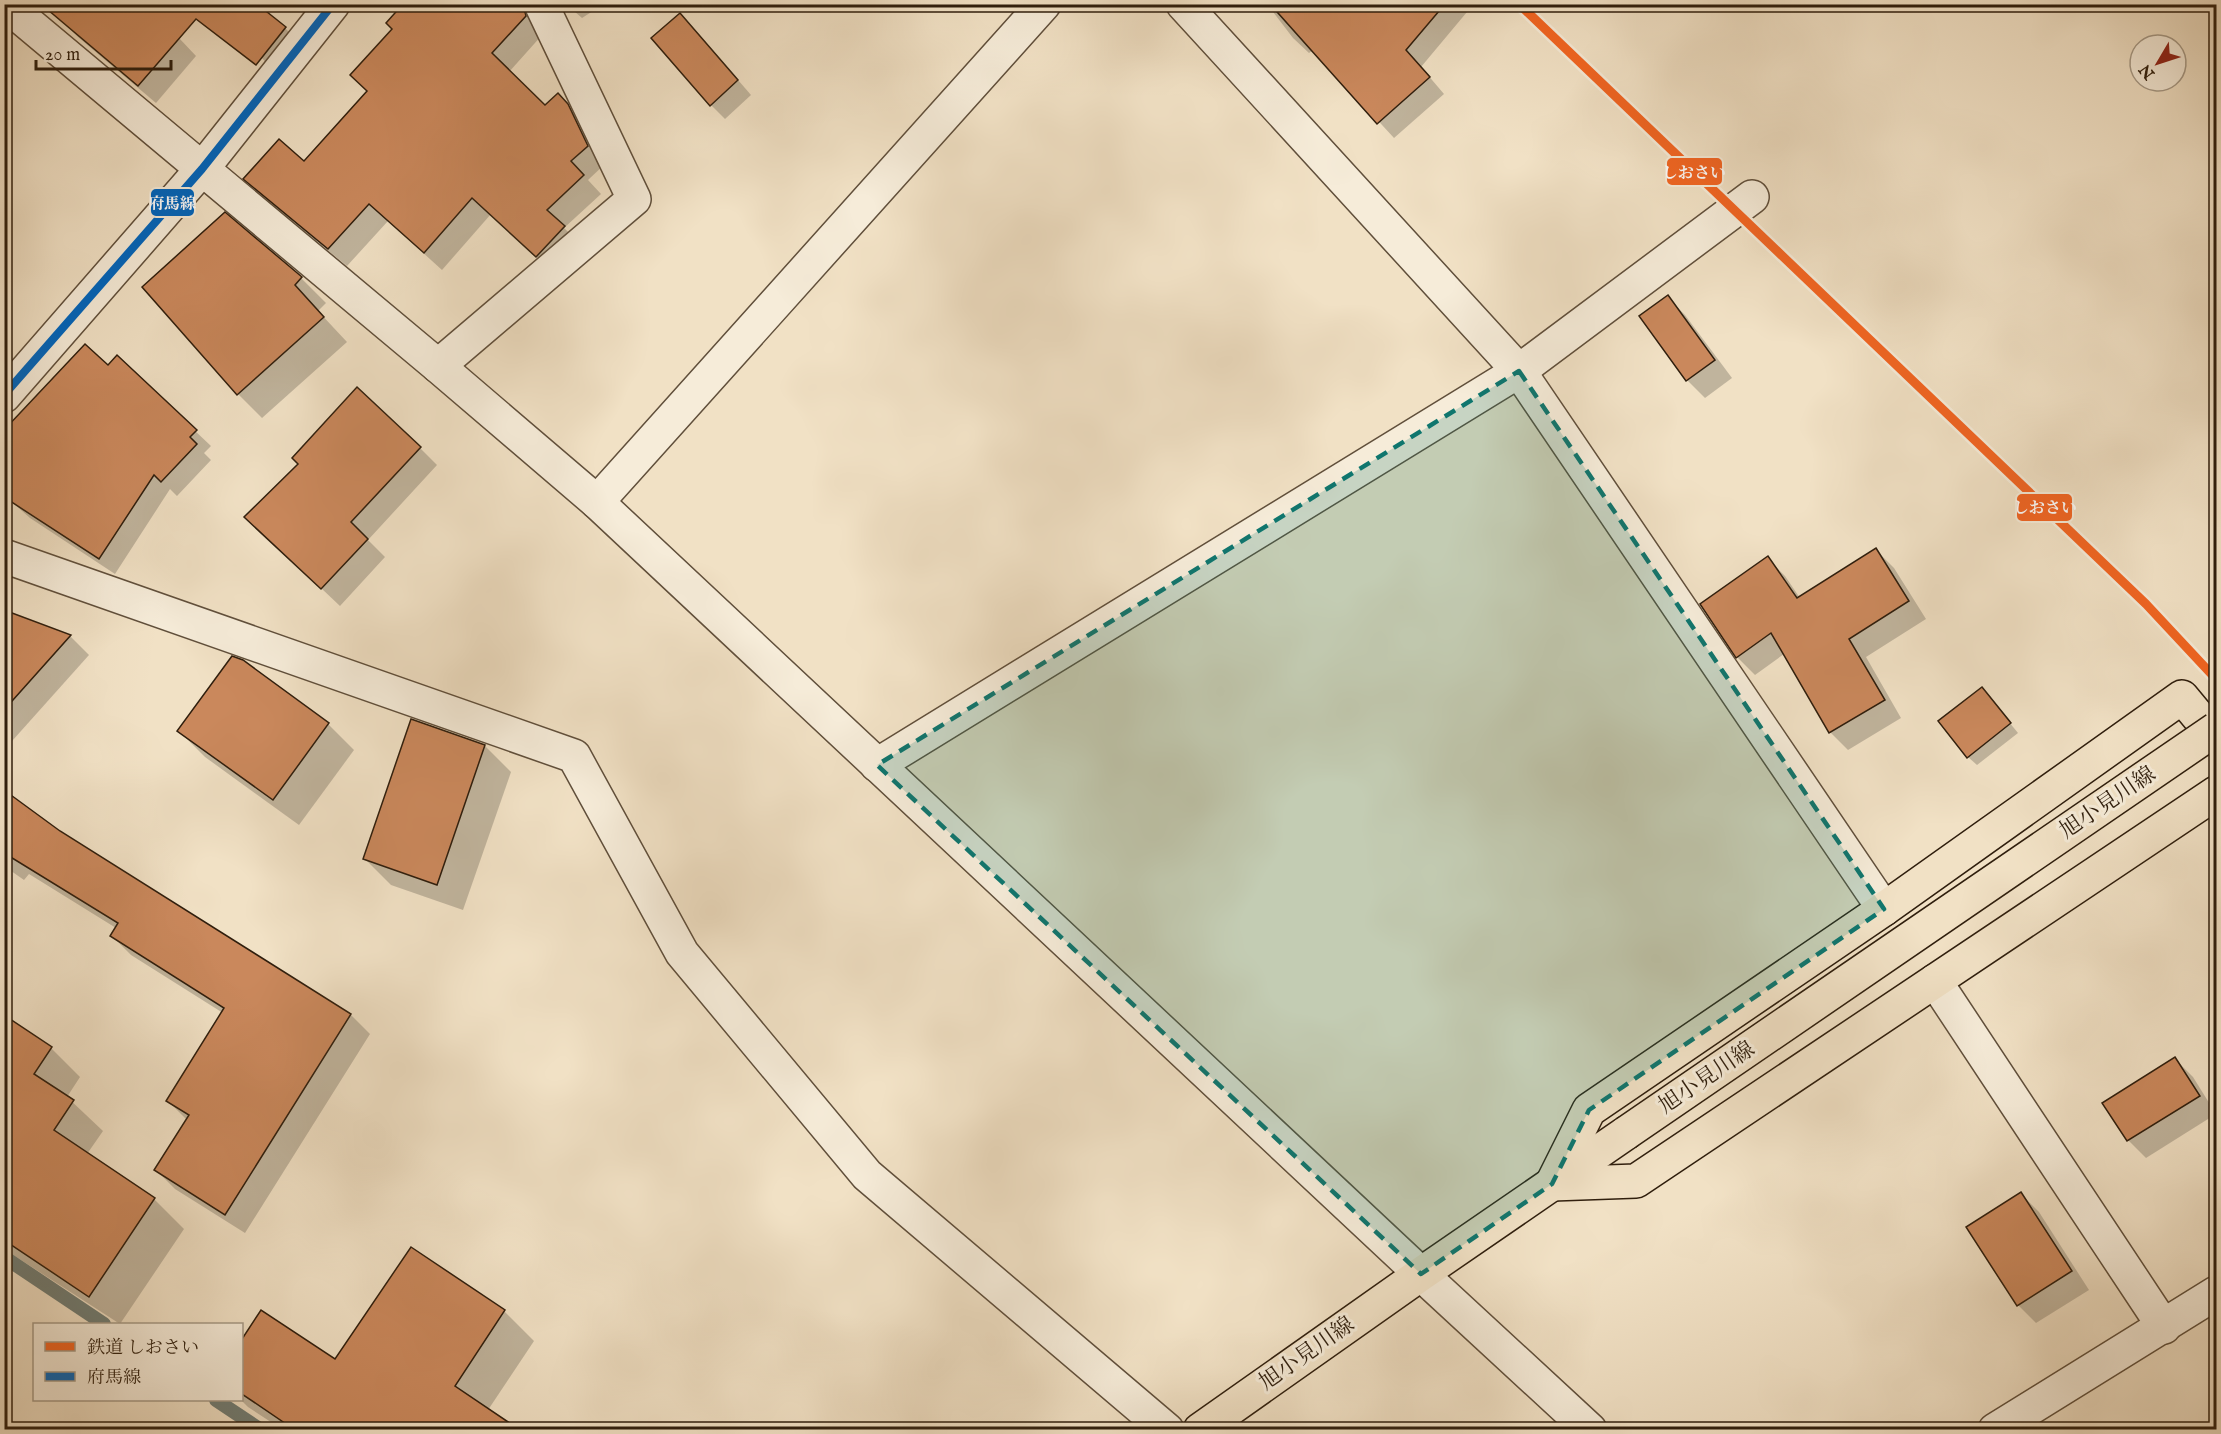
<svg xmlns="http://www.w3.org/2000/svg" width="2221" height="1434" font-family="'IM FELL English','Noto Serif JP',serif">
  <rect width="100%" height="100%" fill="#f1e1c5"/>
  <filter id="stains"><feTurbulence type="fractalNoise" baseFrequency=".00333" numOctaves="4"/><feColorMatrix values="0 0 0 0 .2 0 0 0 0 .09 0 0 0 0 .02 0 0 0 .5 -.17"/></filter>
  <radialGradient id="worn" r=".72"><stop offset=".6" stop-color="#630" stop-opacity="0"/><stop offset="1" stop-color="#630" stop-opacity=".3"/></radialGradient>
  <g fill="#0003">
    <polygon points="214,4 260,4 258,7 284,27 301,44 277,75"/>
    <polygon points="405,4 553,4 543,34 509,72 545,107 558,95 576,113 605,164 588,180 601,194 564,228 582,245 555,274 491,214 442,270 388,221 347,266 263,197 245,179 304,163 368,91"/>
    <polygon points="566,4 604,4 582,18"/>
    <polygon points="1267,4 1459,4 1467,12 1421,67 1444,94 1394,138 1313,50 1309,53 1293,38"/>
    <polygon points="60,19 179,38 196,56 156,103 78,37"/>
    <polygon points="694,29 751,95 725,119 711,105"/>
    <polygon points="225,214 301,278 326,303 318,311 347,342 262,418 238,394"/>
    <polygon points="1667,297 1685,315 1732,378 1705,398 1687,380"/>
    <polygon points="117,357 211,446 204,453 211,460 177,496 170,489 115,574 30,518 4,495"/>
    <polygon points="420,448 437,465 368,540 385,557 340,606 264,534"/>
    <polygon points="1876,550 1894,568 1926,619 1866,657 1901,718 1848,750 1830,732 1784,654 1755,675 1737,657 1767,558 1785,576 1800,598"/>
    <polygon points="4,612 70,636 89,655 4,750"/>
    <polygon points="1982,689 2018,733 1977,765 1968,757"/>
    <polygon points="412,721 485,746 511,772 463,910 391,885 365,859"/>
    <polygon points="328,724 354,750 299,825 205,757 179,731"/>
    <polygon points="4,791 59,832 351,1015 370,1034 245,1233 175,1189 156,1170 187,1120 168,1101 223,1013 131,955 112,936 116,928 29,874 24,880 4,866"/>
    <polygon points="4,1017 51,1048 80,1077 67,1097 103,1131 87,1154 154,1199 184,1229 120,1324 4,1249"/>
    <polygon points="2175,1059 2193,1077 2216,1114 2146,1158 2128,1140"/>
    <polygon points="2021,1194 2039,1212 2089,1290 2036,1323 2018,1305 1968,1228"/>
    <polygon points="504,1311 534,1341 488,1410 517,1430 283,1430 248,1407 241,1400 242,1342 262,1312 336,1361"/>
  </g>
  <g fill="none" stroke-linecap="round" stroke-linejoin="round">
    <g stroke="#707d75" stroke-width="14">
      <polyline points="4,1257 104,1324"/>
      <polyline points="216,1400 261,1430"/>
    </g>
  </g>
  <g fill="#ca885c" stroke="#2f1e0d" stroke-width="1.5">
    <polygon points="41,4 257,4 286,27 256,65 196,19 138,86"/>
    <polygon points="403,4 523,4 526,16 492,53 545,105 558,93 568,104 588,146 571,161 584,175 547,210 565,226 536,257 472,198 424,253 369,204 328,249 243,179 279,139 304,161 367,91 350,75 392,29 386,23"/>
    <polygon points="1270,4 1445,4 1406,50 1430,77 1377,124"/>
    <polygon points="680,13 738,80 710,106 651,38"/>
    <polygon points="225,212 302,277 295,285 324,317 237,395 142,287"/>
    <polygon points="1668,295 1715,360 1686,381 1639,316"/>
    <polygon points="85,344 108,365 117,355 197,430 190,437 197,444 161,482 154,475 99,559 13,503 4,495 4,430"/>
    <polygon points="357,387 421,447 351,522 368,539 321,589 244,517 298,464 292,458"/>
    <polygon points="1876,548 1909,601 1849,639 1885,700 1829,733 1771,633 1736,658 1700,604 1768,556 1797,598"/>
    <polygon points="4,610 71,635 4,710"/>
    <polygon points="232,656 243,660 329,723 273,800 177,731"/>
    <polygon points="1982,687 2011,723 1967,758 1938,721"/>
    <polygon points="411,719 485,745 437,885 363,859"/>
    <polygon points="4,790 60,831 351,1014 225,1215 154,1170 189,1115 166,1101 224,1008 110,936 118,923 4,853"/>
    <polygon points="4,1015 52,1047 34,1074 74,1100 54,1130 155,1198 89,1297 4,1240"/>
    <polygon points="2175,1057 2200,1096 2127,1141 2102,1103"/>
    <polygon points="2021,1192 2072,1271 2017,1306 1966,1227"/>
    <polygon points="411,1247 505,1310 455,1386 520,1430 295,1430 242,1394 242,1339 261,1310 335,1359"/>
  </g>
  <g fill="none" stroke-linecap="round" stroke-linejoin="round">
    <g stroke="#604f3b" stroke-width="36">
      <g id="minor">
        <polyline points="5,4 438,366 597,502 1421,1274 1590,1430"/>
        <polyline points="1183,4 1519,371 1884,909"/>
        <polyline points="438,366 634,199 541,4"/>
        <polyline points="4,396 202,169 333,4"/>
        <polyline points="597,502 1044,4"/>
        <polyline points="4,556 574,756 682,953 867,1175 1167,1430"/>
        <polyline points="877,765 1519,371 1752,197"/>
        <polyline points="1935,981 2164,1327"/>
        <polyline points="1995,1430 2216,1293"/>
      </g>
    </g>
    <g stroke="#2f1e0d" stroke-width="36">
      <g id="major">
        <polyline points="2216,738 2182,697 1884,909 1589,1110 1552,1184 1636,1181 2216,793"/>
        <polyline points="1200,1430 1421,1274 1626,1133"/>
      </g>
    </g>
    <use href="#minor" stroke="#f6ecd9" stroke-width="33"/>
    <use href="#major" stroke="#f1e1c5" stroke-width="33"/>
    <g stroke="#2f1e0d" stroke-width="36" stroke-linecap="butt">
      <polyline id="major-bridge" points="1626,1133 2216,729"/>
    </g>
    <use href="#major-bridge" stroke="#f1e1c5" stroke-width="33"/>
    <g stroke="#f6ecd9" stroke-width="12">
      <polyline id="bus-1" points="4,395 202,169 333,4"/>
    </g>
    <use href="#bus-1" stroke="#0065bd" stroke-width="8"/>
    <g stroke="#f6ecd9" stroke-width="14">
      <polyline id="rail-1" points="1519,4 2146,604 2216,679"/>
    </g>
    <use href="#rail-1" stroke="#f26522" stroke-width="9"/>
  </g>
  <path fill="#0f766e" fill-opacity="0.2" stroke="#0f766e" stroke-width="4.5" stroke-dasharray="12 8" stroke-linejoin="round" d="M1519,371l365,538 -295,201 -37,74 -131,90 -544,-509z"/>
  <g text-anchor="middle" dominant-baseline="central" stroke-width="6" stroke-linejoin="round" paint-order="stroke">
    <g font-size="22" fill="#2f1e0d" stroke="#f6ecd9">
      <text transform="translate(2108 803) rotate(-34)">旭小見川線</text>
      <text transform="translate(1707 1078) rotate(-34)">旭小見川線</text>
      <text transform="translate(1307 1354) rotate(-35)">旭小見川線</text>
    </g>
  </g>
  <g stroke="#f6ecd9" stroke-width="2">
    <rect x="1666" y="157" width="57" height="29" rx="6" fill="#f26522"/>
    <rect x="150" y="188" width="45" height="29" rx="6" fill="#0065bd"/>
    <rect x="2016" y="493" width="57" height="29" rx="6" fill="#f26522"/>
  </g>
  <g font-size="16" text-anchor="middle" font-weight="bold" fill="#fff">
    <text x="1694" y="178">しおさい</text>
    <text x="172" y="209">府馬線</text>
    <text x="2045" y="513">しおさい</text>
  </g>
  <rect width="2221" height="1434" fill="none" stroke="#f1e1c5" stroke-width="24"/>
  <rect x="6" y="6" width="2209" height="1422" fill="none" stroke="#2f1e0d" stroke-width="3"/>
  <rect x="12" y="12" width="2197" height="1410" fill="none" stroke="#2f1e0d" stroke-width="1.5"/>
  <rect x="33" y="1323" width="210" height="78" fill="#f6ecd9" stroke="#a69a87" stroke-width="1.5"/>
  <rect x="45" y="1342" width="30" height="9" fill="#f26522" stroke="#a69a87" stroke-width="1.5"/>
  <text x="87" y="1353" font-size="18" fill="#2f1e0d">鉄道 しおさい</text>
  <rect x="45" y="1372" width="30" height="9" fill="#0065bd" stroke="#a69a87" stroke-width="1.5"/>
  <text x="87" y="1383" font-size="18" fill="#2f1e0d">府馬線</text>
  <g transform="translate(2158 63) rotate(231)"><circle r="28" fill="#f6ecd9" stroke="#a69a87" stroke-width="1.5"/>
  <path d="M0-4.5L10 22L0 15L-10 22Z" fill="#8f2418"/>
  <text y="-9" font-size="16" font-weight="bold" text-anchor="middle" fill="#2f1e0d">N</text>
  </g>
  <path d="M36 60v9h135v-9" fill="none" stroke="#2f1e0d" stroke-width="3"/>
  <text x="45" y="60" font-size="18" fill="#2f1e0d" stroke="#f6ecd9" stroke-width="4.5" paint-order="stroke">20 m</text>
  <rect width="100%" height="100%" filter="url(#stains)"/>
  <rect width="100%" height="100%" fill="url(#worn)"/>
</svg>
